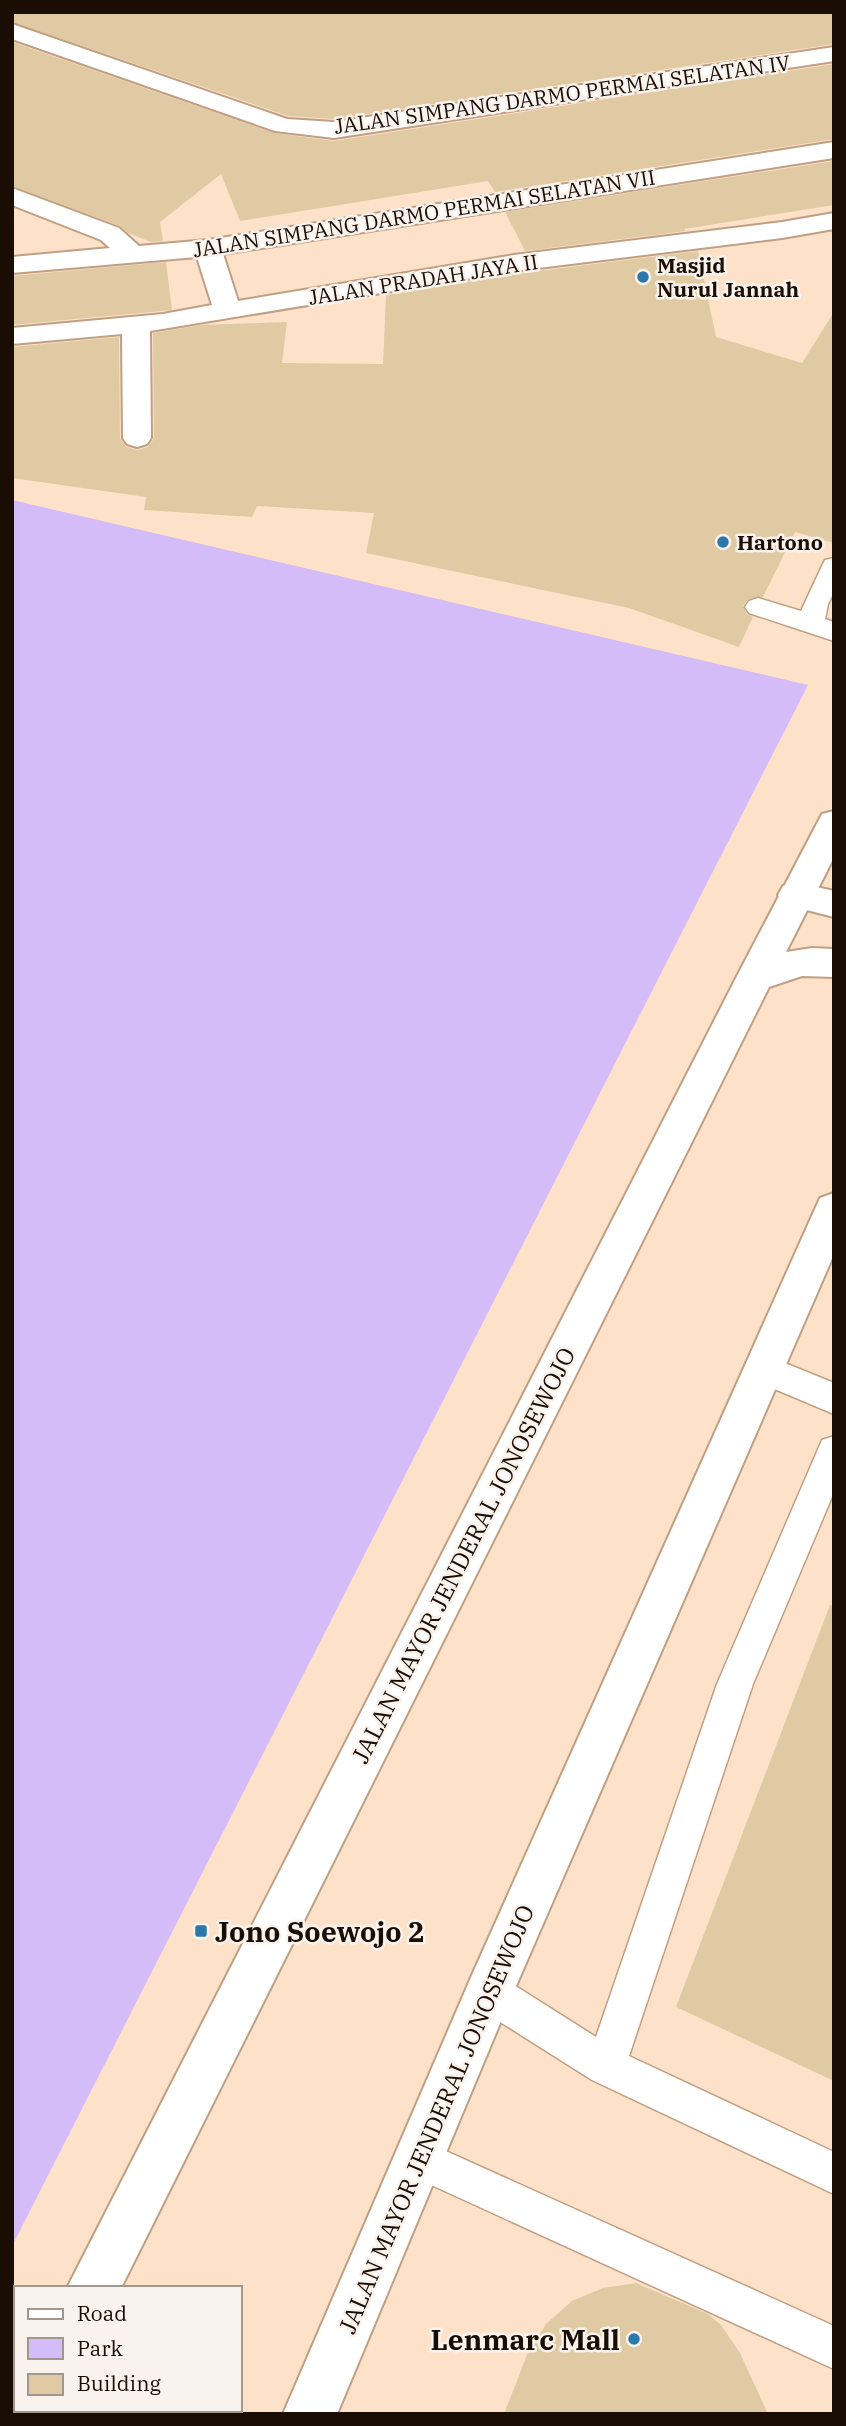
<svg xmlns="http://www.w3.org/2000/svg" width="846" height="2426" font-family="'IBM Plex Serif',serif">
  <rect width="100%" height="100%" fill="#fee1c9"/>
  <polygon fill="#d3bcf7" points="12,500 808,685 12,2246"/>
  <g fill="#e0caa4">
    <polygon points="12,12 834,12 834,44 334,119 288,116 12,22"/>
    <polygon points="12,42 274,133 334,141 834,64 834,139 495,192 488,181 240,221 221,174 160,222 163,241 151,242 128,233 120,226 12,186"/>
    <polygon points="834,161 834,205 684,229 686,231 525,251 505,212"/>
    <polygon points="698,251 716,337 802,363 834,312 834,543 795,532 763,597 748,599 743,606 747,614 753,617 739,647 629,608 366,553 374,513 257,506 252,517 144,510 146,497 12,478 12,347 119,337 120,438 126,447 138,450 148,447 154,438 153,333 201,325 287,322 282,363 383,364 386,295 514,274"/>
    <polygon points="166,262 172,310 12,325 12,276"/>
    <polygon points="830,1605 834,1606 834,2081 676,2007"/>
    <polygon points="636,2283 708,2314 721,2325 740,2353 768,2414 504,2414 527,2355 546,2324 572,2301 603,2288"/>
  </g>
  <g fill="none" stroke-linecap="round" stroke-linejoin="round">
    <g stroke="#c09f82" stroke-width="3">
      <g id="service">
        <polygon points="834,558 834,592 828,604 825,619 834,622 834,641 749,613 745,607 749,601 758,598 801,611 822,566 825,560"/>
        <polygon points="765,1355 834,1383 834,1414 753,1380 748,1370 753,1360"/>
        <polygon points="834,1436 834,1492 753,1684 629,2056 834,2152 834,2194 592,2080 475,2006 469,1992 475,1978 489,1972 503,1978 596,2037 717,1684 822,1440"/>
        <polygon points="417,2138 834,2326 834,2369 403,2172 397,2158 403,2144"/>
      </g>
    </g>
    <g stroke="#c09f82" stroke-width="4">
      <g id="minor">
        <polygon points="12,24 287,119 334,122 834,47 834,61 334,138 275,131 12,39"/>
        <polygon points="834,142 834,158 223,254 238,301 514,255 782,222 834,213 834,229 782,238 514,271 150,331 151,438 147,444 137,447 127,444 123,438 122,334 12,344 12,328 163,314 212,305 197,257 12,273 12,257 110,248 101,240 12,205 12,188 119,228 139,246 208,240"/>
        <polygon points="795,882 834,891 834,917 783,904 778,895 783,886"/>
      </g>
    </g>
    <g stroke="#c09f82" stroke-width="4">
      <g id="secondary">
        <polygon points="834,811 834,857 786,952 812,948 834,949 834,977 802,976 769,987 121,2288 67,2288 736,978 822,814"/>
        <polygon points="834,1193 834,1254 506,2009 337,2414 283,2414 472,1975 815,1209 820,1198"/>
        <polygon points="16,2390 16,2410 57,2410 56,2414 12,2414 12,2391"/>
      </g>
    </g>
    <use href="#service" fill="#fff" fill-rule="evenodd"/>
    <use href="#minor" fill="#fff" fill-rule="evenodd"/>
    <use href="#secondary" fill="#fff" fill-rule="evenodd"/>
  </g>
  <g fill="#2d78ab" stroke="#faf3ed" stroke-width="2.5">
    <circle cx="643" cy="277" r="7"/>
    <circle cx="723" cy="542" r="7"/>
    <rect x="194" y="1924" width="14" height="14" rx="3.5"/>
    <circle cx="634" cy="2339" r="7"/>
  </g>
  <g text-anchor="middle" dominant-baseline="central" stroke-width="5" stroke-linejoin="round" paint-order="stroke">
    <g font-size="21" fill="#190d04" stroke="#faf3ed">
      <text transform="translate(562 94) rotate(-8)">JALAN SIMPANG DARMO PERMAI SELATAN IV</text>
      <text transform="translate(424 213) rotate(-9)">JALAN SIMPANG DARMO PERMAI SELATAN VII</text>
      <text transform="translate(423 279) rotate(-9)">JALAN PRADAH JAYA II</text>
    </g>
    <g font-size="21" font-weight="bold" fill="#190d04" stroke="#faf3ed" text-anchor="start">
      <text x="657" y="265">Masjid<tspan x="657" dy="24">Nurul Jannah</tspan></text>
      <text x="737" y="542">Hartono</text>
    </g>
    <g font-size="24" fill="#190d04" stroke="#faf3ed">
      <text transform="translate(463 1555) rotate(-63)">JALAN MAYOR JENDERAL JONOSEWOJO</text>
      <text transform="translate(436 2119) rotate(-67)">JALAN MAYOR JENDERAL JONOSEWOJO</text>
    </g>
    <g font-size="28" font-weight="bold" fill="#190d04" stroke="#faf3ed" text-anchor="start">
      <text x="215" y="1931">Jono Soewojo 2</text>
      <text x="620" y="2339" text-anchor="end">Lenmarc Mall</text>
    </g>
  </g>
  <rect width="846" height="2426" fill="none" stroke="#190d04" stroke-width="28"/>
  <rect x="14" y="2286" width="228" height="126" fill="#faf3ed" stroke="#a09790" stroke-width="2"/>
  <rect x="28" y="2309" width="35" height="10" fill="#ffffff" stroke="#a09790" stroke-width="2"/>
  <text x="77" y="2321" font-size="21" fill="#190d04">Road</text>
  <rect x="28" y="2338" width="35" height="21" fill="#d3bcf7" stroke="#a09790" stroke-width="2"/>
  <text x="77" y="2356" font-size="21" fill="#190d04">Park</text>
  <rect x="28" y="2374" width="35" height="21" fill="#e0caa4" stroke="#a09790" stroke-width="2"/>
  <text x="77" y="2391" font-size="21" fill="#190d04">Building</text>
</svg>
